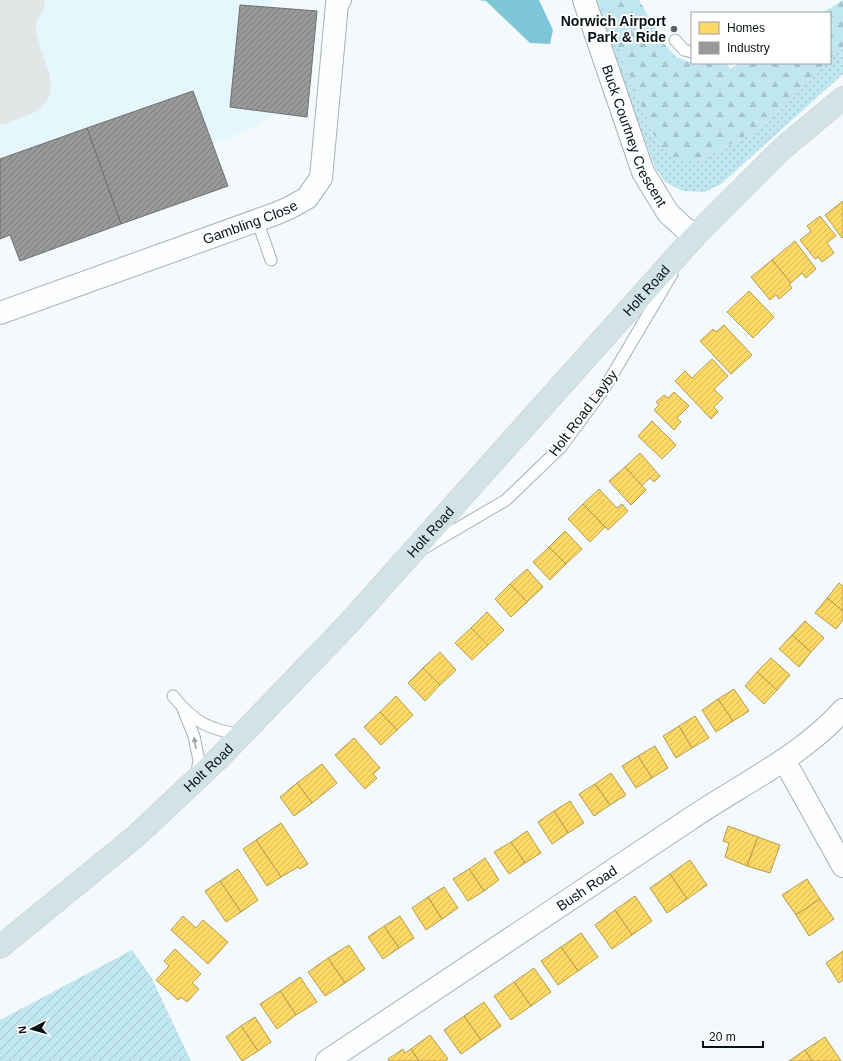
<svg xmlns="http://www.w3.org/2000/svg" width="843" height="1061" font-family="Helvetica,sans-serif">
  <defs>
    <pattern id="grass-dots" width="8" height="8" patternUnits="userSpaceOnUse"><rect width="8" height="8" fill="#c0e6f0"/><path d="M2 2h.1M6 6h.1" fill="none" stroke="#a4c4cd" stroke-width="1.8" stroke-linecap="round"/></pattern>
    <pattern id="forest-firs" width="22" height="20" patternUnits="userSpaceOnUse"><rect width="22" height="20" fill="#c0e6f0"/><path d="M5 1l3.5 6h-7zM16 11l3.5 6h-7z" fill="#a4c4cd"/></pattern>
    <pattern id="garden-furrows" width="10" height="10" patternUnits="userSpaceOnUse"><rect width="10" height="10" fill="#c0e6f0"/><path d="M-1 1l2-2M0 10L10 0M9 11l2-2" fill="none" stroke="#a4c4cd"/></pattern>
    <pattern id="homes-hatch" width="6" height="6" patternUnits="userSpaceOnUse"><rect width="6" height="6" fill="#ffd966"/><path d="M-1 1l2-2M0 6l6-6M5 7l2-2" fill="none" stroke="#d9b958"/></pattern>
    <pattern id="industry-hatch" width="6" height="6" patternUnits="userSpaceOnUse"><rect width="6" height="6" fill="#999"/><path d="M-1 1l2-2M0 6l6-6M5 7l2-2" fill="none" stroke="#7b7b7c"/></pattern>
  </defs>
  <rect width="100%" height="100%" fill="#f4fafc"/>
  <polygon fill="#e4f7fd" points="0,0 273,0 272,8 317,11 307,117 276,114 246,131 108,185 121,224 20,261 10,235 0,239"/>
  <polygon fill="url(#grass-dots)" points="593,0 599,0 657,143 697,162 754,132 782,109 826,63 830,63 831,58 843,49 843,74 721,184 705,192 683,191 665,182 655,167"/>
  <g fill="url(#forest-firs)">
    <polygon points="599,0 639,0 665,45 676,57 698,65 707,63 726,63 730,69 740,63 826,63 782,109 754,132 697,162 677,161 657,143"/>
    <polygon points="843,0 843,49 830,59 830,13 822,13"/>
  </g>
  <polygon fill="url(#garden-furrows)" points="132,950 151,977 191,1061 0,1061 0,1020"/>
  <polygon fill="#7cc6d7" points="478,0 539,0 553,30 550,44 530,43 486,1"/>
  <g fill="url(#homes-hatch)" stroke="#b59d4e">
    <polygon points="843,201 843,237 842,238 825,215"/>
    <polygon points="820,216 836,236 827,243 834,253 822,262 818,257 815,259 800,240 811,231 807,226"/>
    <polygon points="795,241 816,269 806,278 802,273 791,283 772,260"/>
    <polygon points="772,260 791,283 789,284 792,288 779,299 776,295 770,300 751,277"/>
    <polygon points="749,291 774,317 753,338 727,312"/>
    <polygon points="724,325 752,355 731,374 700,341 713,329 716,332"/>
    <polygon points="712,359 728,376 714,389 723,398 714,407 718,412 711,419 675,381 685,371 692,378"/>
    <polygon points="674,392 689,406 677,418 681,422 674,430 654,410 659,405 656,402 664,395 668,398"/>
    <polygon points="652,421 676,445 662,459 638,436"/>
    <polygon points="640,453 660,476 654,482 650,478 641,486 625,467"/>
    <polygon points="625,467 646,490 631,505 609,481"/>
    <polygon points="599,489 617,508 622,504 628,511 608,530 583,504"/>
    <polygon points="583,504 605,527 590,542 568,519"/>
    <polygon points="565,531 582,549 566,564 549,547"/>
    <polygon points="549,547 566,564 550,580 533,562"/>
    <polygon points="527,569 543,587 527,602 510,584"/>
    <polygon points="839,583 843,586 843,611 827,598"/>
    <polygon points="510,584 527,602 511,617 495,599"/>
    <polygon points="827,598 843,611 843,620 836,629 815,613"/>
    <polygon points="487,612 504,630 488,645 471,628"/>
    <polygon points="805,621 824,638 811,652 792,635"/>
    <polygon points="471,628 488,645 472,660 455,643"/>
    <polygon points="792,635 811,652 799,667 779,649"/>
    <polygon points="440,652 456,670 440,685 423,668"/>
    <polygon points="771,658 790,675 777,690 757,672"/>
    <polygon points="423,668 440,685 425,701 408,683"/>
    <polygon points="757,672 777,690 764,704 745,686"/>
    <polygon points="734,689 749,711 733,721 718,699"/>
    <polygon points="396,696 413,715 397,730 380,712"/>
    <polygon points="718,699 733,721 716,732 702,710"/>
    <polygon points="380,712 397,730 381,745 364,727"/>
    <polygon points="695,716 709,738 692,748 679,726"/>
    <polygon points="679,726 692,748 676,758 663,736"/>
    <polygon points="354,738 380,768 373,774 377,778 365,789 335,755"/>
    <polygon points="655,746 668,768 652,778 638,756"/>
    <polygon points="638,756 652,778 636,788 622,766"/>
    <polygon points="322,764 337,783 312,803 297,783"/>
    <polygon points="611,773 626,795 610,805 595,784"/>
    <polygon points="297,783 312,803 294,816 280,797"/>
    <polygon points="595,784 610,805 594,816 579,794"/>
    <polygon points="570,801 584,823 568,833 554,811"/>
    <polygon points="554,811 568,833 552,844 538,822"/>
    <polygon points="281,823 308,864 300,869 298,867 281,877 256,840"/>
    <polygon points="728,826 758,837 747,866 725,857 729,843 723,841"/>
    <polygon points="527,831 541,853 525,863 511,842"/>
    <polygon points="758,837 780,845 770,873 747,866"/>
    <polygon points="256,840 281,877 267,886 243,849"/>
    <polygon points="511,842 525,863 509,874 494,852"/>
    <polygon points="485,858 499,880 484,891 469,869"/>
    <polygon points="690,860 707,885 687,899 670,874"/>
    <polygon points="238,869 258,900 241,912 220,881"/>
    <polygon points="469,869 484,891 468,901 453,879"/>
    <polygon points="670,874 687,899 667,913 650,888"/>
    <polygon points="807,879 820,899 796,915 782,895"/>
    <polygon points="220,881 241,912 226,922 205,891"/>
    <polygon points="444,887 458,908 442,919 428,897"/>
    <polygon points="635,896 652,921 632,935 615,910"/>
    <polygon points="428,897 442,919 426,930 412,908"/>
    <polygon points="820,899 834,919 809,936 796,915"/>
    <polygon points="615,910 632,935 612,949 595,925"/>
    <polygon points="183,916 196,928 203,920 228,942 208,964 171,930"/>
    <polygon points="400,916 414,938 399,948 384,926"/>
    <polygon points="384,926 399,948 383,959 368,937"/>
    <polygon points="581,933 598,957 578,971 561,947"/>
    <polygon points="349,945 365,969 345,983 328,958"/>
    <polygon points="561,947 578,971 558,985 541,961"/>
    <polygon points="175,949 201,974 192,983 199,989 187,1002 181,997 178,1000 156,980 169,966 164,961"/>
    <polygon points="843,951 843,980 839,983 826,963"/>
    <polygon points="328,958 345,983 325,996 308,972"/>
    <polygon points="534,968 551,992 531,1006 514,982"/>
    <polygon points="300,977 317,1002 296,1015 280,991"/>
    <polygon points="514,982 531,1006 511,1020 494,996"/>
    <polygon points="280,991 296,1015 277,1029 260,1004"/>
    <polygon points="484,1002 501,1026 481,1040 464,1016"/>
    <polygon points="464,1016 481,1040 461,1054 444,1030"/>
    <polygon points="255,1017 271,1042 258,1051 241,1026"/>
    <polygon points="241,1026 258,1051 242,1061 226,1037"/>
    <polygon points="430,1035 448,1059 445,1061 419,1061 411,1049"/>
    <polygon points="825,1037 841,1061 812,1061 805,1050"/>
    <polygon points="403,1049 405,1053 411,1049 419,1061 389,1061 388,1059"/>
    <polygon points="805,1050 812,1061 789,1061"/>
  </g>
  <g fill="url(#industry-hatch)" stroke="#6e7071">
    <polygon points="240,5 317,11 307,117 230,107"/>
    <polygon points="193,91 228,186 121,224 87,128"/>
    <polygon points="87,128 121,224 20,261 10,235 0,239 0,159"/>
  </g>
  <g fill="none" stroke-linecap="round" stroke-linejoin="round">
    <path stroke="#e2e6e7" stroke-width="54" d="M0,97l21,-8 3,-3c0,-5 -2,-10 -4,-15 -8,-24 -20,-50 -2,-71"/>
    <g stroke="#a9b1b3" stroke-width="13">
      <g id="service">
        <polyline points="675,40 684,50 692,52"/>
        <polyline points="257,220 271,260"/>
        <polyline points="426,547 506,500 561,447 604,389 672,274"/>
        <path d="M173,696c22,27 35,33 69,39"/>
        <polyline points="183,709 194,736 199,761 196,777"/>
      </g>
    </g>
    <g stroke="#a9b1b3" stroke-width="24">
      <g id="minor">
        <path id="s1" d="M584,0l59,172 25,41 26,24"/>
        <path id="s2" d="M0,313l275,-99 14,-6 18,-10 14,-20 16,-174 3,-4"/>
        <polyline points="784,760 843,866"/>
        <path id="s3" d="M327,1061c121,-80 242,-161 363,-242 50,-34 112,-63 153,-109"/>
      </g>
    </g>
    <g stroke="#d3d7d9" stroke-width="24">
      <g id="trunk">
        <path id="s4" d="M0,947l136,-111 84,-79 129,-134 345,-386 89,-89 60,-50"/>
      </g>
    </g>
    <use href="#service" stroke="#fdfeff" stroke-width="11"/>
    <use href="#minor" stroke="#fdfeff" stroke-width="22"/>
    <use href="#trunk" stroke="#d2e3e7" stroke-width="22"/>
  </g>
  <defs><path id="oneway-solid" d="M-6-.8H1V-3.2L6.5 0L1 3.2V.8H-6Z"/></defs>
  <use fill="#9ba0a1" href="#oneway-solid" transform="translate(195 743) rotate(-100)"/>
  <circle fill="#5b6366" stroke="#fff" stroke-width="1.5" cx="674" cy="29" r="4"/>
  <g text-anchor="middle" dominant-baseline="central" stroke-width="4" stroke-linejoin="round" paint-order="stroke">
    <g font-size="14" font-weight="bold" fill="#091215" stroke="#fff" text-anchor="end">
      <text x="666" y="21">Norwich Airport<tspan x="666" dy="16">Park &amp; Ride</tspan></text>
    </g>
    <g font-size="14" fill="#091215" stroke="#fff">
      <text stroke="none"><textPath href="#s1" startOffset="145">Buck Courtney Crescent</textPath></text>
      <text stroke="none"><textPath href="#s2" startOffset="266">Gambling Close</textPath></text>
      <text stroke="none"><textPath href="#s4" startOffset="923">Holt Road</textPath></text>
      <text transform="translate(583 413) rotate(-53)">Holt Road Layby</text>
      <text stroke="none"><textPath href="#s4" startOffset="599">Holt Road</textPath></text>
      <text stroke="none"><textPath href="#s4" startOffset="275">Holt Road</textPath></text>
      <text stroke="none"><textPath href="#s3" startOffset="312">Bush Road</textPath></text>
    </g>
  </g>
  <rect x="691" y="12" width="140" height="52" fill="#ffffff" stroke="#9da0a1"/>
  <rect x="699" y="22" width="20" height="12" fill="#ffd966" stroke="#9da0a1"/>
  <text x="727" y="32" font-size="12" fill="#091215">Homes</text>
  <rect x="699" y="42" width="20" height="12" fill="#999999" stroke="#9da0a1"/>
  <text x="727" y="52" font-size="12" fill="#091215">Industry</text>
  <g transform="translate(32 1029) rotate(264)" stroke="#ffffff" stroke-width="3" paint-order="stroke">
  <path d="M0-3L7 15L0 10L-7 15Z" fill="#091215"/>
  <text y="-6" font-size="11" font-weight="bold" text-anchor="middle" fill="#091215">N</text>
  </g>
  <path d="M703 1041v6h60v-6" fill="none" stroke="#091215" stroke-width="2"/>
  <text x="709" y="1041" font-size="12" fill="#091215" stroke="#ffffff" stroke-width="3" paint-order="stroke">20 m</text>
</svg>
